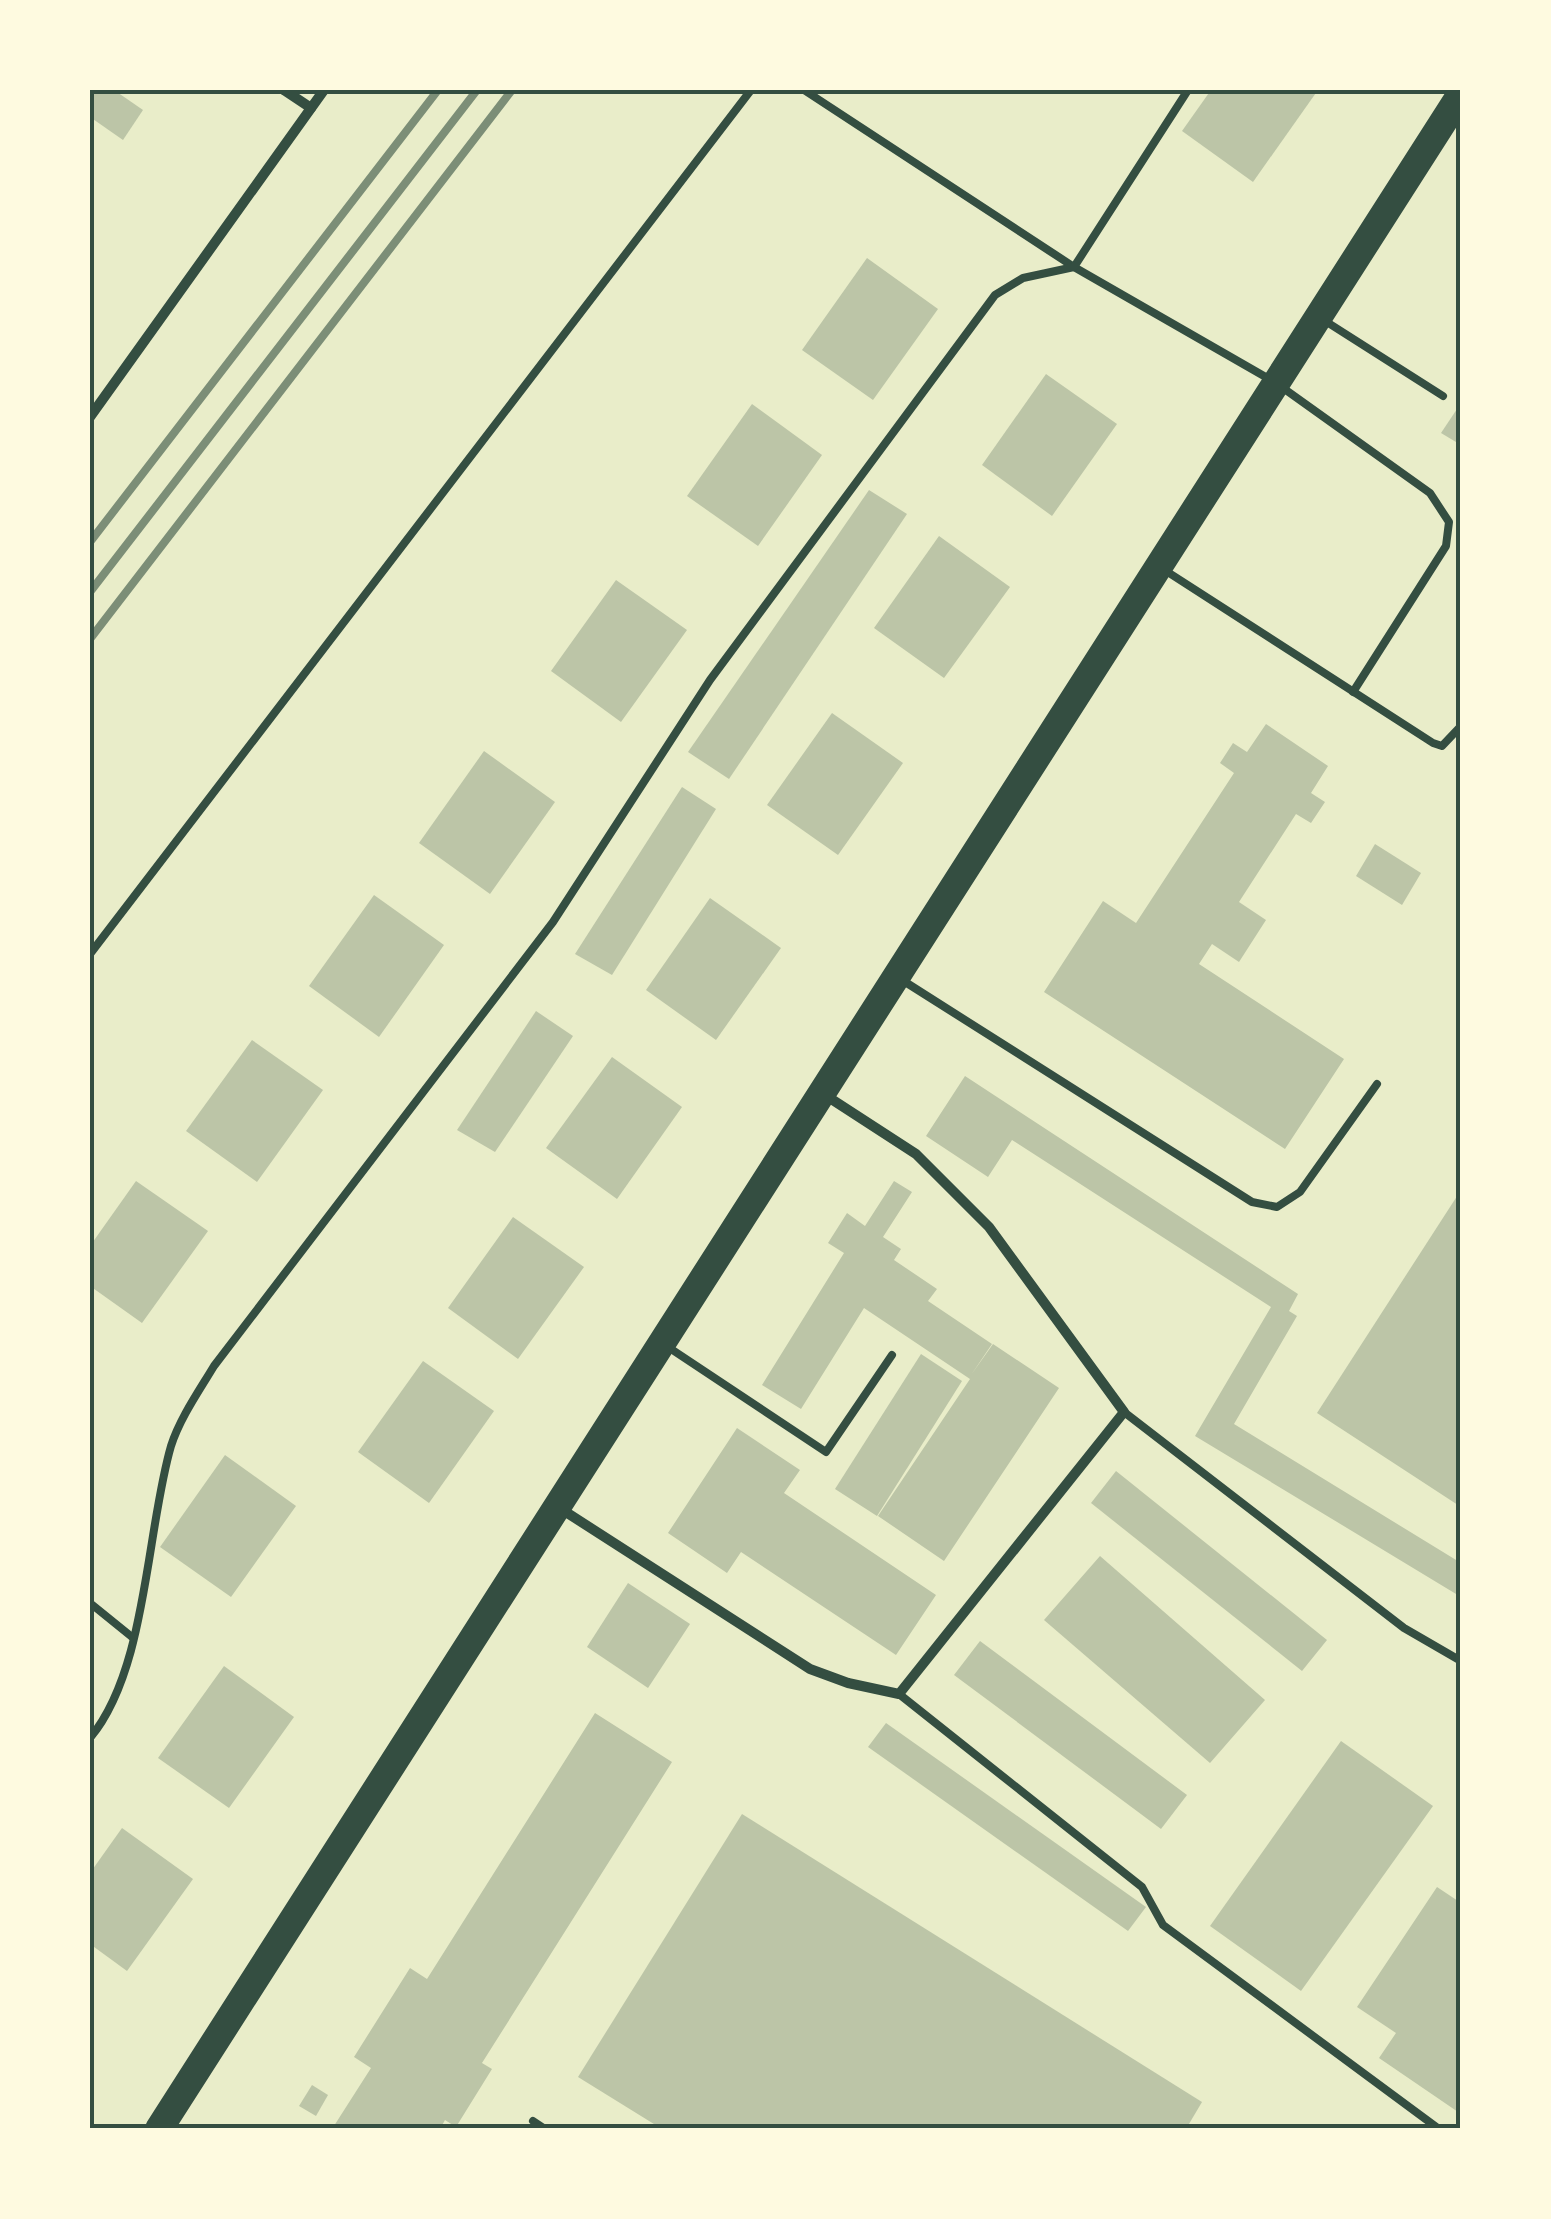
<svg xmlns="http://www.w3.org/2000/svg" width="1551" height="2219" font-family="Barlow,sans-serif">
  <rect width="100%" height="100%" fill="#e9edc9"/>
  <g fill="#bcc5a7">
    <polygon points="90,90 114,90 143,110 123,140 90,117"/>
    <polygon points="1211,90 1318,90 1253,182 1182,131"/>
    <polygon points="867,258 938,309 873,400 802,350"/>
    <polygon points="1046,374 1117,424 1052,516 982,465"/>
    <polygon points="1461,403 1461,445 1441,433"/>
    <polygon points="752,404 822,455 758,546 687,496"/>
    <polygon points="869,490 907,514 729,779 688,752"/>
    <polygon points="939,536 1010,587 944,678 874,628"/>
    <polygon points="616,580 687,630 621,722 551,671"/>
    <polygon points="832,713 903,763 838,855 767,805"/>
    <polygon points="1266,724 1328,766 1311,793 1325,802 1311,823 1296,814 1239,902 1266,920 1239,962 1212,944 1199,964 1344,1059 1285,1149 1044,992 1103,901 1136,923 1234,773 1220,763 1233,743 1247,752"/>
    <polygon points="484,751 555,802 490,894 419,843"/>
    <polygon points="682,787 716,809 612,975 575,954"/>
    <polygon points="1375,844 1421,873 1402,905 1356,876"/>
    <polygon points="374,895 444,945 379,1037 309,986"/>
    <polygon points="710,898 781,948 716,1040 646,990"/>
    <polygon points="536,1011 573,1036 495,1152 457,1130"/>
    <polygon points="252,1040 323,1090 257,1182 186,1131"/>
    <polygon points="612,1057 682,1107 617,1199 546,1148"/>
    <polygon points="965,1076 1298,1294 1289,1311 1297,1316 1234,1424 1461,1563 1461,1597 1195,1436 1271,1307 1012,1140 988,1177 926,1136"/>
    <polygon points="136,1181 208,1231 142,1323 90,1286 90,1246"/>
    <polygon points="894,1181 912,1192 883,1237 901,1249 894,1260 937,1289 928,1301 992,1344 971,1375 993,1344 1059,1388 944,1561 878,1516 970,1379 864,1308 801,1409 762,1385 844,1253 828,1243 847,1213 865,1226"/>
    <polygon points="1461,1190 1461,1507 1317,1413"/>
    <polygon points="513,1217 584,1267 518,1359 448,1308"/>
    <polygon points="921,1354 962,1381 877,1516 835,1489"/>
    <polygon points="423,1361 494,1411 429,1503 358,1452"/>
    <polygon points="737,1428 800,1470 784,1493 936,1595 896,1655 741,1552 727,1573 668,1533"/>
    <polygon points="225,1455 296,1506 231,1597 160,1547"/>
    <polygon points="1116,1471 1327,1640 1302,1671 1091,1503"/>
    <polygon points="1100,1556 1265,1700 1210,1763 1044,1620"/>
    <polygon points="628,1583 690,1624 648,1688 587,1647"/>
    <polygon points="980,1641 1187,1795 1161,1829 954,1675"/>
    <polygon points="224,1666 294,1717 229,1808 158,1758"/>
    <polygon points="595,1713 672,1762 482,2063 492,2069 456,2127 445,2120 440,2129 332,2129 371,2068 354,2057 410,1968 427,1979"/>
    <polygon points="886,1723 1146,1907 1128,1931 868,1747"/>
    <polygon points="1341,1741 1433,1806 1301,1991 1210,1926"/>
    <polygon points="742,1814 1202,2102 1186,2129 662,2129 578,2077"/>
    <polygon points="122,1828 193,1879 127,1971 90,1944 90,1873"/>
    <polygon points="1437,1887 1461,1903 1461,2114 1379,2058 1396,2033 1357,2007"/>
    <polygon points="312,2085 328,2095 316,2116 299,2106"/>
  </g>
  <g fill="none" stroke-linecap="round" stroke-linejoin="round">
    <g stroke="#344e41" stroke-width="8">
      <polyline points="804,90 1074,267 1276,383 1430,493 1449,522 1446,546 1353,692"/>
      <polyline points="1322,319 1443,396"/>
      <polyline points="1166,571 1433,743 1442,746 1461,726"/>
      <polyline points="90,954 751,90"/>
      <polyline points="902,980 1252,1202 1277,1207 1300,1192 1377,1084"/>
      <polyline points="665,1345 826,1452 892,1355"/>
      <polyline points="1124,1412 1404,1628 1461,1661"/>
      <polyline points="90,1603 132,1637"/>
      <polyline points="899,1694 1142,1887 1163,1925 1439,2129"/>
      <path d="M90,1738c57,-68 56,-206 81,-292 9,-28 28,-55 43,-80l339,-444 157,-242 285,-385 28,-17 51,-11 114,-177"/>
      <polyline points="533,2121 545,2129"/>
    </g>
    <g stroke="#344e41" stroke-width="10">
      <polyline points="284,90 311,108"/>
      <polyline points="90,417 324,90"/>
      <polyline points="558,1507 810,1669 848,1683 899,1694 1124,1412 989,1227 916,1154 822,1093"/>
    </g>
    <polyline stroke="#344e41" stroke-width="28" points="159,2129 1461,94"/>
    <g stroke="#7c8e77" stroke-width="8">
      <polyline points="90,542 438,90"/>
      <polyline points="90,592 477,90"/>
      <polyline points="90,639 512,90"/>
    </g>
  </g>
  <rect width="1551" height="2219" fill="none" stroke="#fefae0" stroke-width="185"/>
  <rect x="92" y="92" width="1366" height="2034" fill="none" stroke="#344e41" stroke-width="4"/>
</svg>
